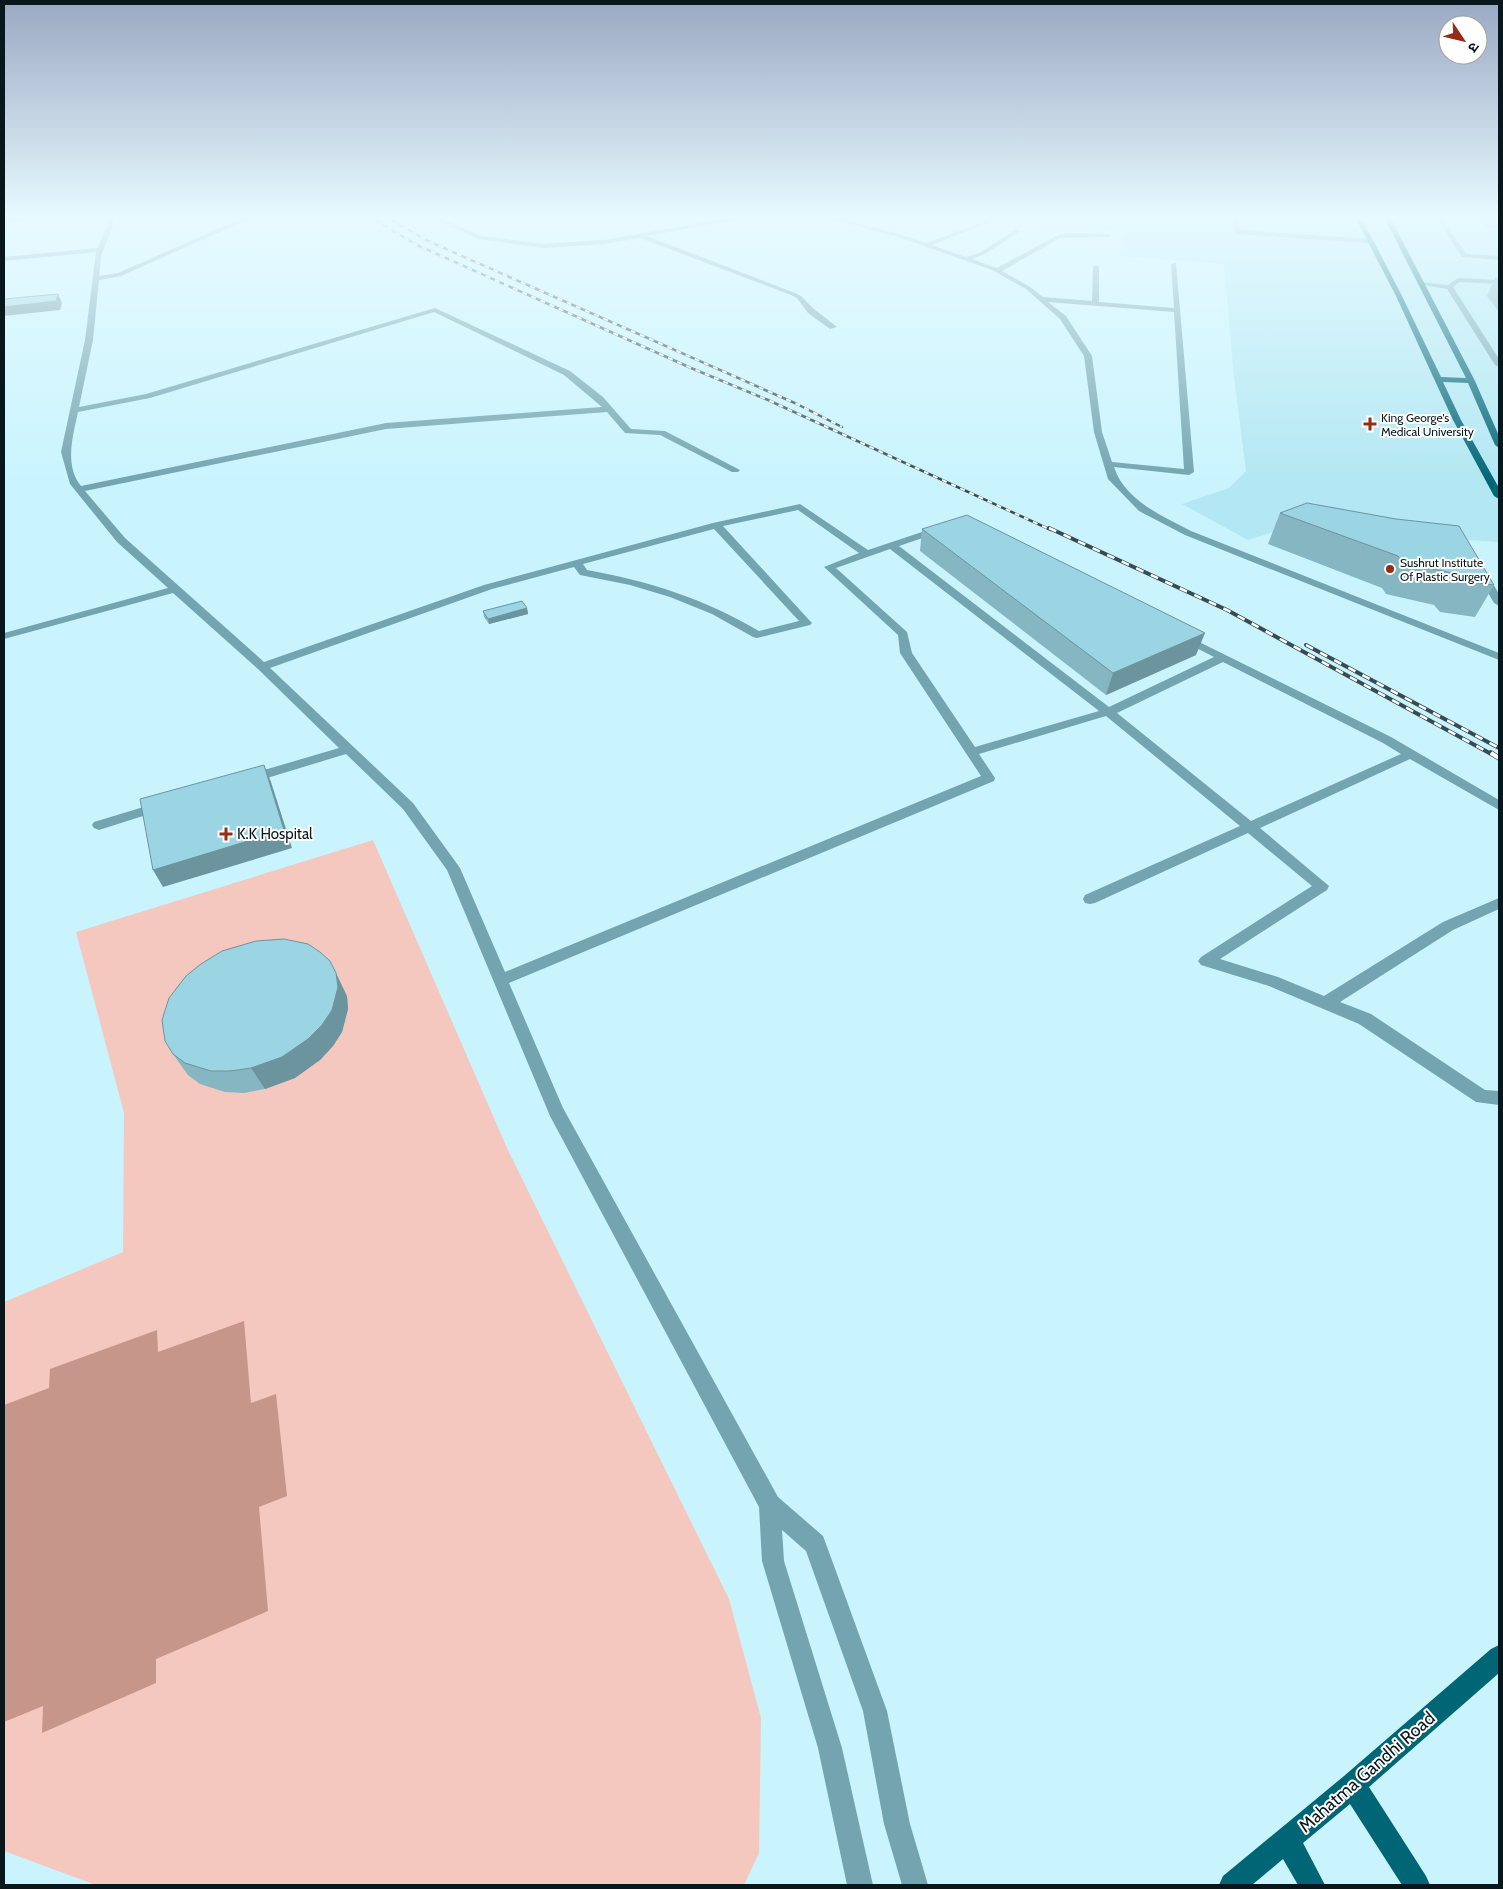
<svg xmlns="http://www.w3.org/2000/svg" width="1503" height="1889" font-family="Cabin,'Noto Sans Devanagari',sans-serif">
  <rect width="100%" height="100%" fill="#c9f4fe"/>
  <polygon fill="#b2e7f3" points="1004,217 1499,217 1499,542 1439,538 1306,522 1248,540 1182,504 1229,488 1246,471 1234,377 1224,264 1119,256 1125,231 1040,226"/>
  <polygon fill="#f4c8be" points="373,840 507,1148 729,1599 761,1718 759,1853 744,1885 96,1885 4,1851 4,1302 123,1252 124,1113 76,932"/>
  <polygon fill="#c7968b" points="244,1321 251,1403 276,1394 287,1496 259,1507 268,1611 156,1659 156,1683 42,1733 43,1706 4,1722 4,1405 49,1388 50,1369 157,1330 158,1352"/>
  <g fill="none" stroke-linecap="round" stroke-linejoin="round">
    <g fill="#73a4af" fill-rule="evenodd">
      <polygon points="23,217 67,217 4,222 4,218"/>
      <path d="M110,217h6l-15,39 -2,20 19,-3 127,-56h9l-133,59 -22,4 -6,60 -14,67 67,-13 289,-86 135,63 33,26 28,32 34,2 75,39 -2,2h-6l-72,-37 -35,-2 -18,-21 -221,17 -301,62 40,47 139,124 220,-77 229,-62 87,-19 68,46 69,-23h6v4l-44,15 210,161 105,-50 -35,-18 -2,-2 6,-3 208,103 108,63v10l-89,-51 -150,69 69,58 -2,4 -107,69 58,18 46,19 119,-74 56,-24v11l-46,21 -113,72 31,12 114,76 14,1v14l-23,-3 -117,-78 -90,-38 -68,-21 -3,-4 3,-4 111,-71 -64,-53 -153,70 -5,1 -5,-1 -2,-4 2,-4 155,-69 -134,-110 -127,38 16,24 -1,3 -485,202 54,125 215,389 45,39 3,8 61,167 23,113 18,61h-26l-18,-61 -21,-113 -57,-160 -24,-21 2,31 58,187 31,137h-26l-29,-137 -56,-187 -3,-54 -209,-391 -103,-246 -44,-61 -57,-55 -92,28h-10l-1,-3 1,-3 95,-28 -81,-79 -85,-76 -169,46v-6l164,-45 -51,-46 -47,-58 -9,-32 24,-112 11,-88 -92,9v-4l94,-9zM434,312l130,63 38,32 -216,16 -305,63c-17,-21 -8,-50 -3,-74l72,-14zM798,510l61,43 -35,14 74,68 2,18 81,123 -476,196 -45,-104 -47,-65 -143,-135 222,-79 82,-22 6,8 50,10 40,12 42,17 41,23 4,1 53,-13 2,-2 -2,-2 -87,-95zM714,529l85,92 -40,10c-54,-32 -110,-50 -172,-61l-4,-6zM890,549l209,162 -124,36 -63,-94 -5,-21 -71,-64zM1223,662l160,81 18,11 -150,67 -134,-108z"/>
      <polygon points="429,217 438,217 482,236 543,244 604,240 736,217 751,217 647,236 795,293 801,296 814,309 837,327 830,329 808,313 797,298 791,295 640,238 604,244 543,248 479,239"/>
      <path d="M824,217h11l64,17 27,9 64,-23v2l-58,23 34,12 15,-5 34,-22h4v2l-34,22 -13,5 25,9 59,-32 12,-3 43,1 -2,3 -49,1 -58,33 28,16 13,10 49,4 1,-34 3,-2 3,2v35l75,6 -3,-44 5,-1 18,209 -5,3 -75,-8c11,34 49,49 77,64l308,122v7l-314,-125 -46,-24 -31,-32 -14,-47 -10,-76 -24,-37 -34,-30 -34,-19 -97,-34zM1048,302l126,10 10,157 -72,-7 -10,-30 -10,-76 -26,-40z"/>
      <polygon points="1232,217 1238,217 1240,230 1369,239 1372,241 1369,243 1237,234 1234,232"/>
      <polygon points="1429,217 1443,219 1466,254 1499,256 1499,260 1462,257 1439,221"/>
      <polygon points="1458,278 1499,280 1499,284 1460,282 1453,287 1499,359 1499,367 1495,365 1447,289 1417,284 1420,282 1448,285"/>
      <polygon points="1481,569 1485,570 1499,594 1499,606 1494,603 1476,572"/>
      <polygon points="160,802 165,803 167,806 165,809 99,830 94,828 92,825 94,822"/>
    </g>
    <g fill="#006575" fill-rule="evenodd">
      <polygon points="1355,217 1361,217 1402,296 1441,377 1466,378 1384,217 1390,217 1475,381 1499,436 1499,448 1495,445 1468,383 1443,382 1461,420 1499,488 1499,499 1494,496 1453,420 1396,296"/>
      <polygon points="1499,1645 1499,1673 1369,1787 1426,1876 1430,1885 1402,1885 1350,1804 1303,1843 1325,1885 1298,1885 1283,1859 1252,1885 1219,1885 1223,1876 1344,1776 1491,1649"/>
    </g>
    <g stroke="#364c52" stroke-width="2.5">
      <g id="rail-far2">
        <polyline points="370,217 417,245 691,368 768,400 1051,530"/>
        <polyline points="386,217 428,241 797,404 842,427"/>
      </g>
    </g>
    <g stroke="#364c52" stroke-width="4">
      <g id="rail-far1">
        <polyline points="1049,528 1227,610 1493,755"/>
        <polyline points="1306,645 1499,748"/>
      </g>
    </g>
    <g stroke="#364c52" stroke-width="5.5">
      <polyline id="rail" points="1491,753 1499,758"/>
    </g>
    <use href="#rail-far2" stroke="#fff" stroke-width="2" stroke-dasharray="5" stroke-linecap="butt"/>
    <use href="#rail-far1" stroke="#fff" stroke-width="2.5" stroke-dasharray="8" stroke-linecap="butt"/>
    <use href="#rail" stroke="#fff" stroke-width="4" stroke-dasharray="11" stroke-linecap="butt"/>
  </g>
  <g fill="#85b6c2">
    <polygon points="1479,217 1499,217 1499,229 1486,228"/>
    <polygon points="1495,278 1499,278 1499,312 1487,296"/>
    <polygon points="1280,513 1494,585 1475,617 1440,612 1434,605 1386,594 1382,588 1268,544"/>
    <polygon points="922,529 1196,655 1106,695 920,551"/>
    <polygon points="527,608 528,614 489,624 484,617 483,611"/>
    <polygon points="347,996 348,1009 342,1032 333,1046 320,1060 295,1078 265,1089 244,1093 225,1092 200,1084 188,1075 173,1054"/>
  </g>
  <g fill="#6c949e">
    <polygon points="58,294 62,303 60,310 4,316 4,307"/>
    <polygon points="527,608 528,614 489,624 488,619"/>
    <polygon points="1205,633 1196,655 1106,695 1113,673"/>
    <polygon points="264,765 271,782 292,848 163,887 153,870"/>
    <polygon points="336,973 347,996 348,1009 342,1032 333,1046 320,1060 295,1078 265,1089 251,1068"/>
  </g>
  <g fill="#9bd4e2" stroke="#6c949e">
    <polygon points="1495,278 1499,278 1499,283"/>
    <polygon points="58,294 56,301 4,307 4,299"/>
    <polygon points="1307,503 1396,519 1459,526 1494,585 1458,580 1452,573 1402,562 1398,556 1280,513"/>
    <polygon points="967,515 1205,633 1113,673 922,529"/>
    <polygon points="522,601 527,608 488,619 483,611"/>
    <polygon points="264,765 284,830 153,870 140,799"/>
    <polygon points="284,939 308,944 320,952 330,961 336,973 338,987 332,1010 322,1025 308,1039 282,1057 251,1068 230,1071 211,1071 185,1063 173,1054 165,1041 162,1020 169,998 186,976 201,964 222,951 256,941"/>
  </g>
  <linearGradient id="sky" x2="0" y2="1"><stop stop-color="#9ba8c3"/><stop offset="0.45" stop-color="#e7faff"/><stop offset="1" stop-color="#e7faff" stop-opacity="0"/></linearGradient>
  <rect width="1503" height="482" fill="url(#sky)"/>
  <g fill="#952c16" stroke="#fff" stroke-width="2">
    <path d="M1367.5 416.5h5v5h5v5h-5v5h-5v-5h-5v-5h5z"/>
    <circle cx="1390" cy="569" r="5"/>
    <path d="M223.5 826.5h5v5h5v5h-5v5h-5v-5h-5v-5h5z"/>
  </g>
  <g text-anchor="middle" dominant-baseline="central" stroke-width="4" stroke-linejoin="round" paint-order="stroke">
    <g font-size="12" fill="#07171b" stroke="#fff" text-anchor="start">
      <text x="1381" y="417">King George's<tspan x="1381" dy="14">Medical University</tspan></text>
      <text x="1400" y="562">Sushrut Institute<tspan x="1400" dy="14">Of Plastic Surgery</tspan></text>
    </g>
    <g font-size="15" fill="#07171b" stroke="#fff" text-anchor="start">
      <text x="237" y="834">K.K Hospital</text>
    </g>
    <g font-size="18" fill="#07171b" stroke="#fff">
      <text transform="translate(1367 1772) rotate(-41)">Mahatma Gandhi Road</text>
    </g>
  </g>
  <rect width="1503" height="1889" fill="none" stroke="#07171b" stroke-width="10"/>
  <g transform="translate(1463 40) rotate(125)"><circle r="24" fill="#ffffff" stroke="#9ca2a4"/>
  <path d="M0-4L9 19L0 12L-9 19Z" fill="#952c16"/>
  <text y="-8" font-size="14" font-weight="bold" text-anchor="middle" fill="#07171b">उ</text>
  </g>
</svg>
